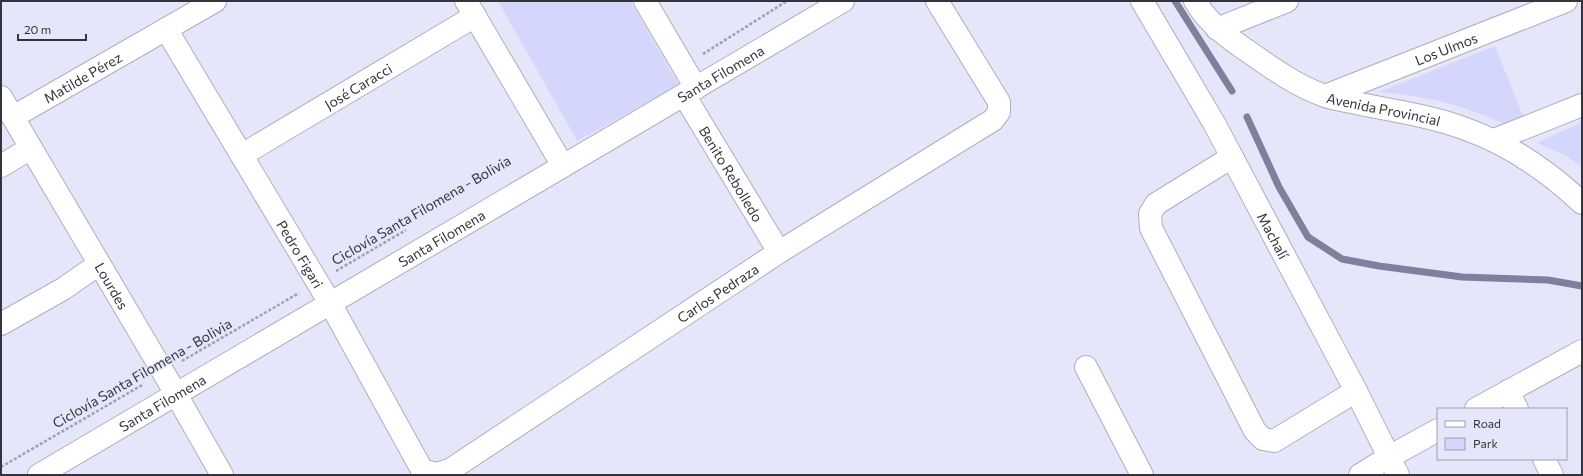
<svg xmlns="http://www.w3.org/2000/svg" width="1583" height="476" font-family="Commissioner,sans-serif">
  <rect width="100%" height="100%" fill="#e5e6f9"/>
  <g fill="#d4d7fb">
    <polygon points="498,1 630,1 679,85 577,141"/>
    <path d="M1495,46l28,70 -16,9c-43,-20 -81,-29 -128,-33z"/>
    <polygon points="1582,122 1582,168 1567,156 1537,143"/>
  </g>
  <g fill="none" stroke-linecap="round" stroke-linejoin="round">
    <g stroke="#7e819d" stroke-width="7">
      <polyline points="1175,1 1232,91"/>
      <polyline points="1247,117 1279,187 1308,237 1342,259 1379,266 1462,277 1548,280 1582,286"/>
    </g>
    <g stroke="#adafc0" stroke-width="24">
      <g id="minor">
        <polyline points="466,1 563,166"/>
        <polyline points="645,1 696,88"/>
        <path id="s1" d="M1142,1l72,122 142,268 42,84"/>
        <path id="s2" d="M1195,1c13,22 33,37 54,51 24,17 48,34 76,44 11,4 24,5 35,8 35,7 70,12 103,24 46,16 84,42 119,75"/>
        <path id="s3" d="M166,29l164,274 92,167 14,4 14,-4 329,-218 214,-132 6,-8v-10l-62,-101"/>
        <polyline points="1217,29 1287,1"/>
        <path id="s4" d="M684,95l95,157"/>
        <path id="s5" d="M1325,96l241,-95"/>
        <path id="s6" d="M1,97l168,285 53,93"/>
        <path id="s7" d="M13,117l202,-116"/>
        <polyline points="1494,140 1582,105"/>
        <path id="s8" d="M242,155l233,-139"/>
        <polyline points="1232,157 1156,204 1150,214 1151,228 1255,431 1263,439 1274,441 1356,391"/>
        <polyline points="1,166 31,148"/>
        <polyline points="1,324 63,289 99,264"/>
        <polyline points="1086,367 1142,475"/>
        <polyline points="1508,391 1517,409"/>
        <polyline points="1476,409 1582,351"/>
        <polyline points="1544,459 1552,475"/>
        <path id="s9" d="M39,475l804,-474"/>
        <polyline points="1360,475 1389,457 1438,430"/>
      </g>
    </g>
    <g stroke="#9fa0af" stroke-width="2.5" stroke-dasharray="3 2" stroke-linecap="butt">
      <polyline points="703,54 787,1"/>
      <polyline points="336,271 406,230"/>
      <polyline points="182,361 299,293"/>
      <polyline points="1,467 144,384"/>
    </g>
    <use href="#minor" stroke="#fff" stroke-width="22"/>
  </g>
  <g text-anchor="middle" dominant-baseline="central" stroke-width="3" stroke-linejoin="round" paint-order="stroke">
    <g font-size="14" fill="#34353c" stroke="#e5e6f9">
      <text stroke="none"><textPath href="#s5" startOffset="130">Los Ulmos</textPath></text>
      <text stroke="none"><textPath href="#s9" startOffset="791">Santa Filomena</textPath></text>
      <text stroke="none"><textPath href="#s7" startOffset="80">Matilde Pérez</textPath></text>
      <text stroke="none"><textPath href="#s8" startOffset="135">José Caracci</textPath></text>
      <text stroke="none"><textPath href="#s2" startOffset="223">Avenida Provincial</textPath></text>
      <text stroke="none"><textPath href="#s4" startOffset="92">Benito Rebolledo</textPath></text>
      <text transform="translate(421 210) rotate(-30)">Ciclovía Santa Filomena - Bolivia</text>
      <text stroke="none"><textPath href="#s1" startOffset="269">Machalí</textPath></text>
      <text stroke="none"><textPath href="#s9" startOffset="467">Santa Filomena</textPath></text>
      <text stroke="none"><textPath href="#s3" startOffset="262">Pedro Figari</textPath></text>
      <text stroke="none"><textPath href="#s6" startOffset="219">Lourdes</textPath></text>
      <text stroke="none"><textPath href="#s3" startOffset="860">Carlos Pedraza</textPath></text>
      <text transform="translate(142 373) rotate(-30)">Ciclovía Santa Filomena - Bolivia</text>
      <text stroke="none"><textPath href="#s9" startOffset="143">Santa Filomena</textPath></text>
    </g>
  </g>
  <rect width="1583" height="476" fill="none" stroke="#34353c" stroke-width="4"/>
  <rect x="1437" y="408" width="130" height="52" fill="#e5e6f9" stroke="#9e9fad"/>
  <rect x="1445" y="421" width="20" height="6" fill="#ffffff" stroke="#9e9fad"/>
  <text x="1473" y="428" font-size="12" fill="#34353c">Road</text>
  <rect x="1445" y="438" width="20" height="12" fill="#d4d7fb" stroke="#9e9fad"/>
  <text x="1473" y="448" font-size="12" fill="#34353c">Park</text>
  <path d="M18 34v6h68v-6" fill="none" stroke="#34353c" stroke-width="2"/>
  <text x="24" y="34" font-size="12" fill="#34353c" stroke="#e5e6f9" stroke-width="3" paint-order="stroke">20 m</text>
</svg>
